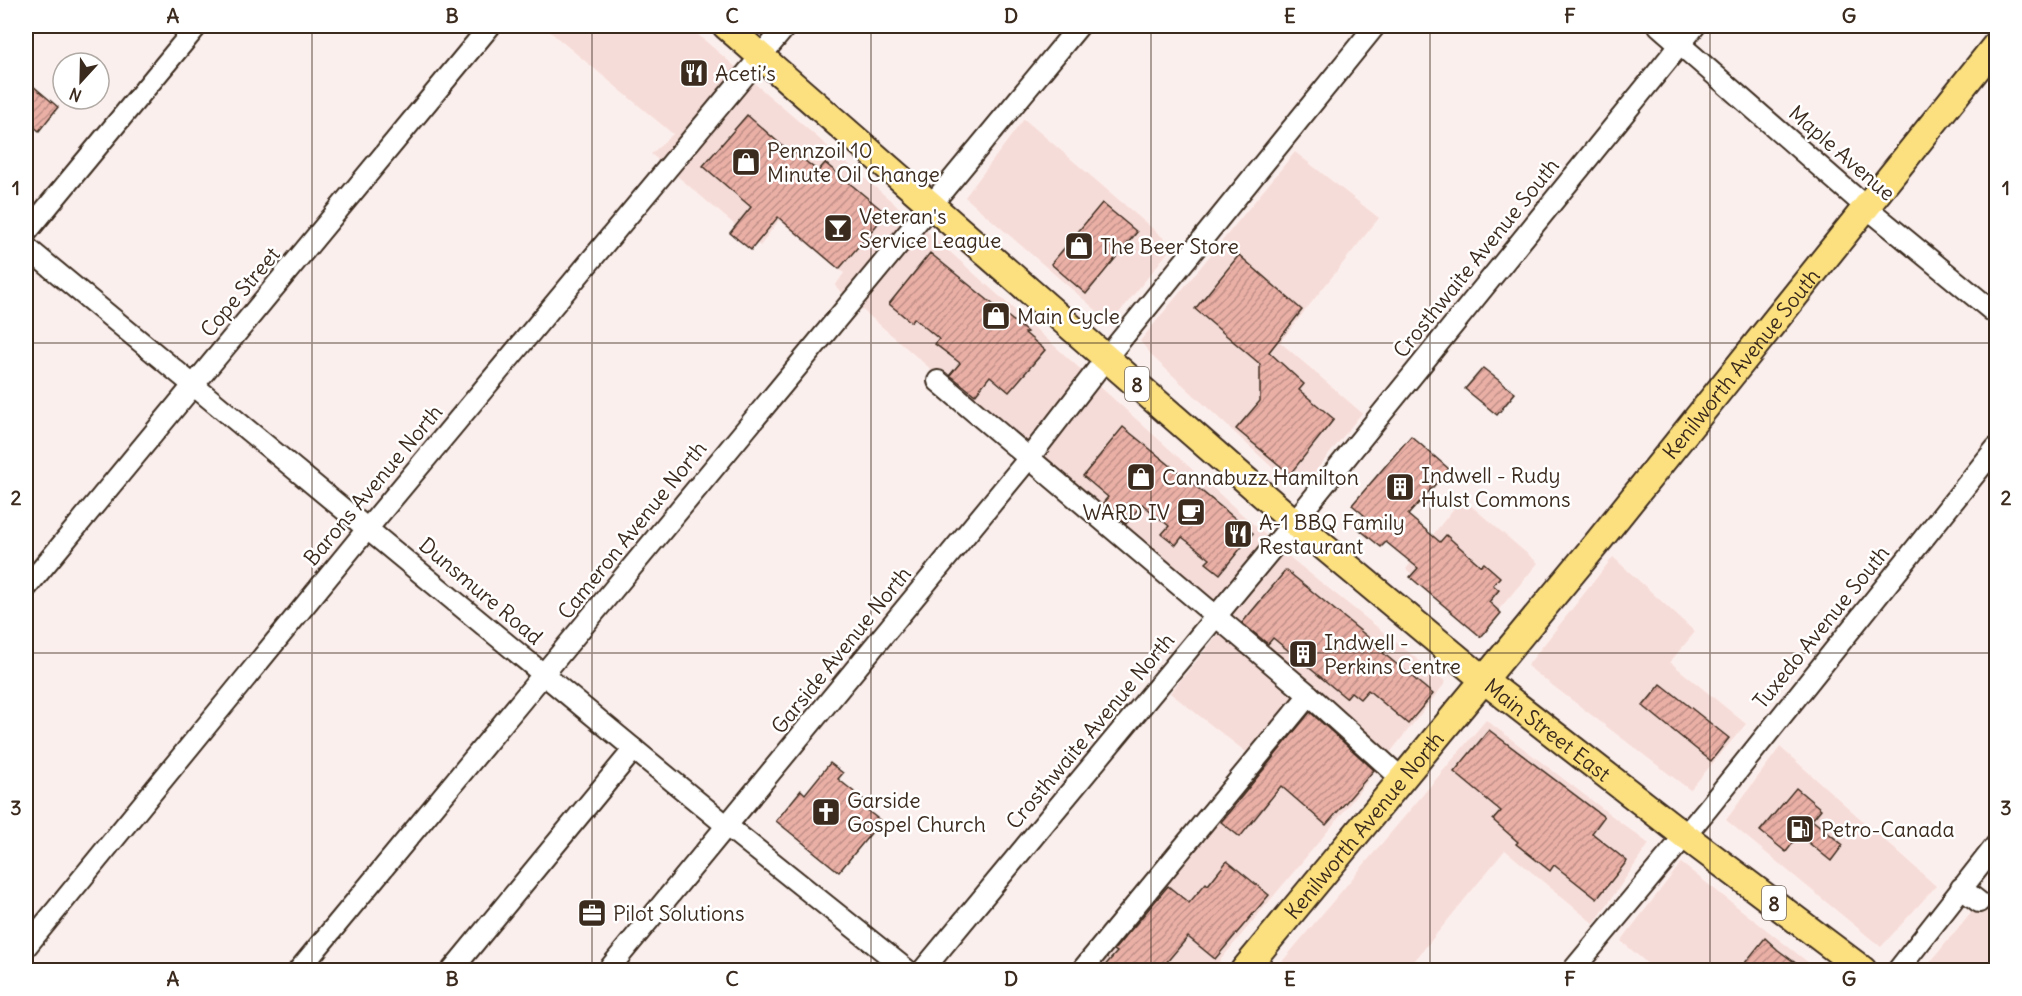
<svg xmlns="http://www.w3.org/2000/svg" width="2022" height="996" font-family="Delius,sans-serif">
  <defs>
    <pattern id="building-hatch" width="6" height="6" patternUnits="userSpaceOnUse" patternTransform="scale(1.5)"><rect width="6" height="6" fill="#eab0a6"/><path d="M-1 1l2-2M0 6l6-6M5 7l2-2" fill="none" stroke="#bf8f87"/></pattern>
  </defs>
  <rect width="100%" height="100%" fill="#fbefed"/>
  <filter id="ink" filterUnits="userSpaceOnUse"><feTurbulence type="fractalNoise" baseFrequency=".0167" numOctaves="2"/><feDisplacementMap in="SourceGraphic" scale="12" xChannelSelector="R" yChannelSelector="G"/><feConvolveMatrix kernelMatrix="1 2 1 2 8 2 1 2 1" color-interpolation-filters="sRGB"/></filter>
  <g filter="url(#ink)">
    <g fill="#f6dcd8">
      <polygon points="543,26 688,26 939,242 1293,560 1446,682 1332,826 1212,970 1075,970 1255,759 1170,693 1226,625 835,286 844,273 779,220 760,246 651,154 673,134"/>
      <polygon points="1024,119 1173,246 1111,323 965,197"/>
      <polygon points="1295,152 1379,218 1280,342 1362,413 1307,482 1288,482 1155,359 1140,341"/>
      <polygon points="1462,498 1538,563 1479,633 1406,569"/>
      <polygon points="1613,557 1695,632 1670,662 1746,724 1690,790 1527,666"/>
      <polygon points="1486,720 1649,844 1594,924 1505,850 1407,970 1275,970"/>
      <polygon points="1780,747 1936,886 1881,947 1726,820"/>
      <polygon points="1681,863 1818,970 1655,970 1621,941"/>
      <polygon points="1993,885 1996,887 1996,970 1924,970"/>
    </g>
    <g fill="url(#building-hatch)" stroke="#3b2a1e" stroke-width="1.5">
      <polygon points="26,80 58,107 39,131 26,120"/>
      <polygon points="747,115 793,155 795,153 818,171 825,163 882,210 882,219 839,269 778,217 751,250 730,233 751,207 703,166"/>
      <polygon points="1102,203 1137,232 1086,294 1051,264"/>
      <polygon points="930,253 1027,332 1025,333 1045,350 1009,392 990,376 975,395 950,375 960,363 935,344 939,339 914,318 911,322 889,304"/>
      <polygon points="1239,255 1302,310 1269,352 1304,384 1299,390 1334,419 1290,474 1236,429 1260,401 1260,364 1195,309"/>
      <polygon points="1483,368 1515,393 1497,415 1465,389"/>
      <polygon points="1123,427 1253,533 1220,574 1206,563 1210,559 1182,537 1176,545 1162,534 1169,526 1142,504 1126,524 1102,504 1108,497 1083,476"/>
      <polygon points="1411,436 1449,469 1408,515 1440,542 1446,535 1481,566 1484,563 1500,577 1493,585 1499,590 1489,602 1501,613 1481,637 1410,577 1418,568 1386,542 1381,547 1355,526 1364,515 1352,505"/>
      <polygon points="1286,570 1385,651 1383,653 1433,694 1408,724 1368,690 1360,699 1351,692 1346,698 1273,638 1268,644 1242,623"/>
      <polygon points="1661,684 1729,738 1711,761 1643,706"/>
      <polygon points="1310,712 1374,770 1326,825 1281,786 1240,837 1221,822"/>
      <polygon points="1489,730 1604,817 1592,833 1627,861 1597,899 1554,865 1550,871 1516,844 1518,842 1493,820 1501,811 1454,772"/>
      <polygon points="830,763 843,773 838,779 863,799 859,804 881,821 839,872 776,821 801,790 805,794"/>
      <polygon points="1796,788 1821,809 1812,820 1843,845 1831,861 1799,835 1786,852 1760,831"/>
      <polygon points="1227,861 1269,895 1215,959 1188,937 1160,970 1101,970 1117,952 1114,950 1168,886 1189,903 1206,883 1208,885"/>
      <polygon points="1765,938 1778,950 1805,970 1752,970 1744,964"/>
    </g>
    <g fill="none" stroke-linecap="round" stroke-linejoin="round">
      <g stroke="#3b2a1e" stroke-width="24">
        <g id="minor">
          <polyline points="1659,26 1866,207 1996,314"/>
          <polyline points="26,233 197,26"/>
          <polyline points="26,247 727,826 907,970"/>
          <polyline points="938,381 1309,695 1402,779"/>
          <polyline points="26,588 490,26"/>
          <polyline points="1961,888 1979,902"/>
          <polyline points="26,947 368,528 786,26"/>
          <polyline points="299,970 1079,26"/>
          <polyline points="452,970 634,749"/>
          <polyline points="608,970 1029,458 1107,357 1375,26"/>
          <polyline points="923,970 1294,522 1695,26"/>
          <polyline points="1082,970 1309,695"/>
          <polyline points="1573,970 1708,808 1996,448"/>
          <polyline points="1898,970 1996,845"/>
        </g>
      </g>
      <g stroke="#3b2a1e" stroke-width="30">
        <g id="major">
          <path id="s1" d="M726,26l568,496 190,158 201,156 178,134"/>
          <path id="s2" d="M1244,970l353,-427 399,-498"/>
        </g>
      </g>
      <use href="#minor" stroke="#fff" stroke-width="20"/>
      <use href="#major" stroke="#fce080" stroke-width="26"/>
    </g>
  </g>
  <path fill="none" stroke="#3b2a1e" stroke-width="1.5" stroke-opacity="0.55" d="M312,26v944M592,26v944M871,26v944M1151,26v944M1430,26v944M1710,26v944M26,343h1970M26,653h1970"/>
  <defs>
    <g id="restaurant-square" transform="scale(1.5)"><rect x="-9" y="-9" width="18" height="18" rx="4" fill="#3b2a1e" stroke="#fff"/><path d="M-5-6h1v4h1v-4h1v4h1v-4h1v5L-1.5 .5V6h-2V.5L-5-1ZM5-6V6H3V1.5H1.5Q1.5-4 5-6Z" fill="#fff"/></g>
    <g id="shop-square" transform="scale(1.5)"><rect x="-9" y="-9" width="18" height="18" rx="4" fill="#3b2a1e" stroke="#fff"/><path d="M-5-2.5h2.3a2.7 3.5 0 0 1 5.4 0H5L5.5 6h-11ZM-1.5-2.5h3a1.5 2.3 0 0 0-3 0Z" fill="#fff"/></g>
    <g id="bar-square" transform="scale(1.5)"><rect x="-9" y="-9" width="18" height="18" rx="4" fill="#3b2a1e" stroke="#fff"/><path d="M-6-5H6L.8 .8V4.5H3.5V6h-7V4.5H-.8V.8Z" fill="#fff"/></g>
    <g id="building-square" transform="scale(1.5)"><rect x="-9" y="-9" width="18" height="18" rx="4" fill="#3b2a1e" stroke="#fff"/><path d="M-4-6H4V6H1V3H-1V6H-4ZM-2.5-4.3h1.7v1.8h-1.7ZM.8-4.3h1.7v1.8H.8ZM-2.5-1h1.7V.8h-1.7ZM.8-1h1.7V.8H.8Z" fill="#fff"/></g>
    <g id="cafe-square" transform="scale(1.5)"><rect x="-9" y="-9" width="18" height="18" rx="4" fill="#3b2a1e" stroke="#fff"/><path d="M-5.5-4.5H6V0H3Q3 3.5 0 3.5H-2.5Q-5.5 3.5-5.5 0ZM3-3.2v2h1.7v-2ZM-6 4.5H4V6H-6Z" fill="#fff"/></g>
    <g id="church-square" transform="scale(1.5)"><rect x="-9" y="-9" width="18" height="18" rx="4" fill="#3b2a1e" stroke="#fff"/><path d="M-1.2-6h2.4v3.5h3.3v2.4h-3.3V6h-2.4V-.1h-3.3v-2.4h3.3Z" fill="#fff"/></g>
    <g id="fuel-square" transform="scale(1.5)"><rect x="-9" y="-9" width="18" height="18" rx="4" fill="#3b2a1e" stroke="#fff"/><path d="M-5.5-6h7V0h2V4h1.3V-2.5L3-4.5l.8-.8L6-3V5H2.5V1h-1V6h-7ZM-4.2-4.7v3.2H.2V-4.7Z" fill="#fff"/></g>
    <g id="office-square" transform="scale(1.5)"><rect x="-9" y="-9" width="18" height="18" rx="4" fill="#3b2a1e" stroke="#fff"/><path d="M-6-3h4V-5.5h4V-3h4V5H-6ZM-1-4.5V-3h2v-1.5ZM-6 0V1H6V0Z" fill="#fff"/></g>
  </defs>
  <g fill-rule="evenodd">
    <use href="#restaurant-square" x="694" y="73"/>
    <use href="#shop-square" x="746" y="162"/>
    <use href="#bar-square" x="838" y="228"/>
    <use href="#shop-square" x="1079" y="246"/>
    <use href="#shop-square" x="996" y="316"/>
    <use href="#shop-square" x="1141" y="477"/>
    <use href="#building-square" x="1400" y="487"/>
    <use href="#cafe-square" x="1191" y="512"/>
    <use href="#restaurant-square" x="1238" y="534"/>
    <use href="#building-square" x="1303" y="654"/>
    <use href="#church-square" x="826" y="812"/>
    <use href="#fuel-square" x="1800" y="829"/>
    <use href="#office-square" x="592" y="913"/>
  </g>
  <g text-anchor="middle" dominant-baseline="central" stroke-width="5" stroke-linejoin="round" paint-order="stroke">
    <g fill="#fff" stroke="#766a62" stroke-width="1.5">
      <rect x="1125" y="367" width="24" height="34" rx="4.5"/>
      <rect x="1762" y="886" width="24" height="34" rx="4.5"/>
    </g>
    <g font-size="20" font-weight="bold" fill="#3b2a1e">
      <text x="1137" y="384">8</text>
      <text x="1774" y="903">8</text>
    </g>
    <g font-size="21" fill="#3b2a1e" stroke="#fff" text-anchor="start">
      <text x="715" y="73">Aceti’s</text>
      <text x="767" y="150">Pennzoil 10<tspan x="767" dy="24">Minute Oil Change</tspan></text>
      <text x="859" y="216">Veteran's<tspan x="859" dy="24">Service League</tspan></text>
      <text x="1100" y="246">The Beer Store</text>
      <text x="1017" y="316">Main Cycle</text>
      <text x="1421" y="475">Indwell - Rudy<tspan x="1421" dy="24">Hulst Commons</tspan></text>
      <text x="1162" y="477">Cannabuzz Hamilton</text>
      <text x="1170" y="512" text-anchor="end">WARD IV</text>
      <text x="1259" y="522">A-1 BBQ Family<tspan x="1259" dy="24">Restaurant</tspan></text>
      <text x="1324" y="642">Indwell -<tspan x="1324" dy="24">Perkins Centre</tspan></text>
      <text x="847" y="800">Garside<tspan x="847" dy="24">Gospel Church</tspan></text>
      <text x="1821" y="829">Petro-Canada</text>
      <text x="613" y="913">Pilot Solutions</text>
    </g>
    <g font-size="21" fill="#3b2a1e" stroke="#fff">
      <text transform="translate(1842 153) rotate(41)">Maple Avenue</text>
      <text transform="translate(1476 258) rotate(-51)">Crosthwaite Avenue South</text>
      <text transform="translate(240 292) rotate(-50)">Cope Street</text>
      <text stroke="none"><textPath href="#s2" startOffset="784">Kenilworth Avenue South</textPath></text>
      <text transform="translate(373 485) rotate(-50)">Barons Avenue North</text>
      <text transform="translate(632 530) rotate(-51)">Cameron Avenue North</text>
      <text transform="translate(481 591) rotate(40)">Dunsmure Road</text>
      <text transform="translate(1821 627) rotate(-51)">Tuxedo Avenue South</text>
      <text transform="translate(841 650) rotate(-51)">Garside Avenue North</text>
      <text stroke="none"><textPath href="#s1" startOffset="1082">Main Street East</textPath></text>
      <text transform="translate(1090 731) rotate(-50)">Crosthwaite Avenue North</text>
      <text stroke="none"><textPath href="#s2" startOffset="188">Kenilworth Avenue North</textPath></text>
    </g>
  </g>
  <rect width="2022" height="996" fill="none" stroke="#fff" stroke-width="66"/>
  <g transform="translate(81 81) rotate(202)"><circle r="28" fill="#ffffff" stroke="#b1aaa5" stroke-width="1.5"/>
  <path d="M0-4.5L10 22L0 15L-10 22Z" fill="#3b2a1e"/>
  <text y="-9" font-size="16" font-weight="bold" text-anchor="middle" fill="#3b2a1e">N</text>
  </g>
  <rect x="33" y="33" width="1956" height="930" fill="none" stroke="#3b2a1e" stroke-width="2"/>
  <g font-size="20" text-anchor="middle" font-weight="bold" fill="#3b2a1e">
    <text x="173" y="23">A</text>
    <text x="452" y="23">B</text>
    <text x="732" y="23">C</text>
    <text x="1011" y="23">D</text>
    <text x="1290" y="23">E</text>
    <text x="1570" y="23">F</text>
    <text x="1849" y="23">G</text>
    <text x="16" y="195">1</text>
    <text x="2006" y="195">1</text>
    <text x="16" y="505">2</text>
    <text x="2006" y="505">2</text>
    <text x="16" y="815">3</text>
    <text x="2006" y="815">3</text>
    <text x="173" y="986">A</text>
    <text x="452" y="986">B</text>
    <text x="732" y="986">C</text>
    <text x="1011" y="986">D</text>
    <text x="1290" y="986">E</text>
    <text x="1570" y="986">F</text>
    <text x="1849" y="986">G</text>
  </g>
</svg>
